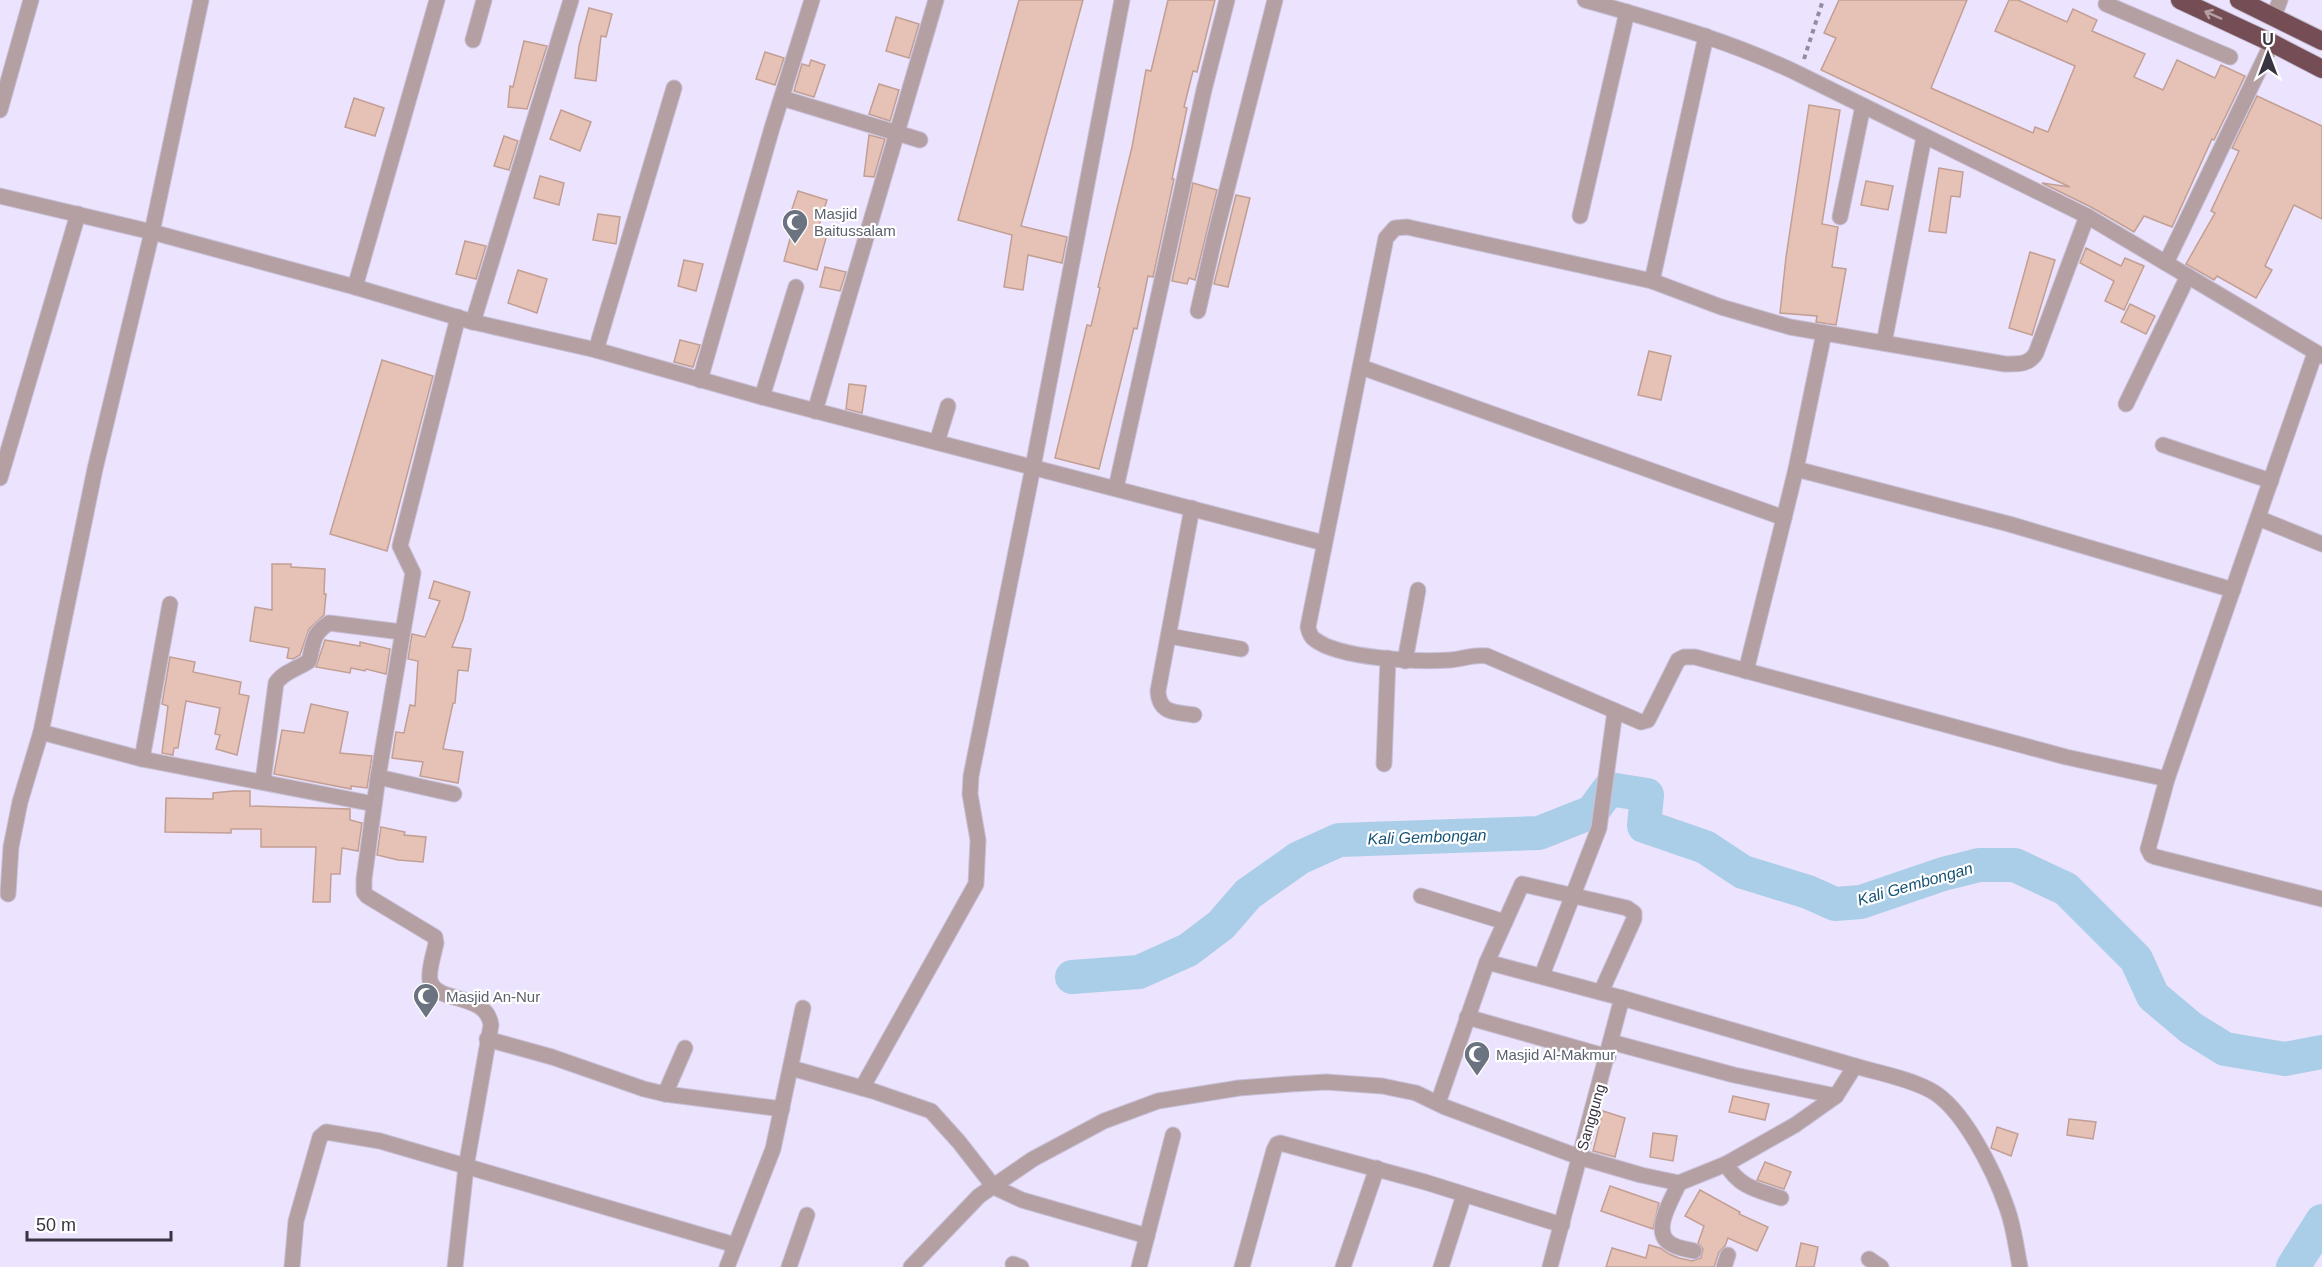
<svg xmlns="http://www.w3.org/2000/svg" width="2322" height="1267" font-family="Arial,sans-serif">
  <rect width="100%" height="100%" fill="#ece3fe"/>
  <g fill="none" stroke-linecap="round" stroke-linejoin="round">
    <g stroke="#aacee8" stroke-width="34">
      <polyline points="1072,977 1139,972 1188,950 1221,925 1248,894 1299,858 1339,840 1539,833 1592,812 1609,789 1647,795 1644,826 1705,847 1743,872 1808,892 1835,904 1861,902 1943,874 1979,865 2015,865 2066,889 2136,959 2153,996 2191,1028 2225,1049 2285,1059 2322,1052"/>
      <polyline points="2293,1267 2322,1221"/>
    </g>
  </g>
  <g fill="#e6c1b5" stroke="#c29f94" stroke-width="1.5">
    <polygon points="1019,0 1083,0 1021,226 1067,237 1062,263 1028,255 1023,290 1004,287 1012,235 958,220"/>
    <polygon points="1168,0 1215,0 1197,72 1193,71 1184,107 1187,108 1172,179 1174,179 1153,277 1148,276 1137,329 1134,328 1099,469 1055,458 1087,325 1091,326 1100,288 1098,287 1132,147 1146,70 1151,71"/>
    <polygon points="1839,0 1967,0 1931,88 2033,133 2035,127 2048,132 2075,66 1995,31 2009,0 2018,0 2067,22 2073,9 2097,20 2092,31 2145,54 2134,77 2163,90 2177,60 2215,78 2221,65 2245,76 2214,140 2212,139 2172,227 2144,216 2134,232 2091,207 2042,183 2070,187 1821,70 1836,38 1824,33"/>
    <polygon points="589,8 612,14 606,37 601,36 596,81 575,78 579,46"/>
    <polygon points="896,17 919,24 909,58 886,51"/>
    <polygon points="524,41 547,46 527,109 508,107 510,86 513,87"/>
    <polygon points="765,52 784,58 775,85 756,79"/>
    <polygon points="811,60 825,65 814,97 794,91 802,64 809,66"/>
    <polygon points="879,84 899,90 890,121 869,114"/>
    <polygon points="2257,96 2322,126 2322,219 2294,205 2265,266 2272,270 2256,298 2217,276 2214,280 2186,264 2215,213 2211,211 2239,151 2232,148"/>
    <polygon points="354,98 384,108 375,136 345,127"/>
    <polygon points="1809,105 1840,110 1822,224 1838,227 1832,267 1846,269 1836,325 1816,322 1817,316 1780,313 1786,257"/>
    <polygon points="561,110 591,122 580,151 550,139"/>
    <polygon points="869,135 885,139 874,177 864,176"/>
    <polygon points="504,136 518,141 509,170 494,166"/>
    <polygon points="1939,168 1963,172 1960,197 1951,196 1946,233 1929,231"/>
    <polygon points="540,176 564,183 559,205 534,198"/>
    <polygon points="1866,181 1893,186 1888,210 1861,205"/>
    <polygon points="1193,183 1217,190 1195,280 1189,278 1187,284 1172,281"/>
    <polygon points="798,191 827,200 818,228 828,231 817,270 784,261 796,217 790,215"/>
    <polygon points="1236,195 1250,198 1228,287 1214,284"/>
    <polygon points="598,214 620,217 616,244 593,240"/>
    <polygon points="465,241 486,246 476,279 456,274"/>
    <polygon points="2086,248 2121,266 2125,258 2144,266 2124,310 2105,301 2114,281 2080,263"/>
    <polygon points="2030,252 2055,260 2032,335 2009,328"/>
    <polygon points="684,260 703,264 696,291 678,286"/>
    <polygon points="825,267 846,272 840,291 820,287"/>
    <polygon points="518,270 547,279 537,313 508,303"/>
    <polygon points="2130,304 2155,316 2146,334 2121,322"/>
    <polygon points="680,340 700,345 693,367 674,362"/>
    <polygon points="1649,351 1671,356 1661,400 1638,395"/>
    <polygon points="382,360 433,376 387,551 330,534"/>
    <polygon points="849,384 866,386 862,413 846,409"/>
    <polygon points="272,564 291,564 291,567 325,569 324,594 326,594 324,615 309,629 300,655 293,659 287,658 289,648 250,641 255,607 272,610"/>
    <polygon points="434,581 470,592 463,619 452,647 471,649 468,671 458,670 455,703 453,703 443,749 463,752 458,783 420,776 423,762 392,758 396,732 404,733 410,705 415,706 418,661 408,659 412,634 425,637 440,601 429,598"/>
    <polygon points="325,640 360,646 360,642 390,649 386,674 366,669 365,671 351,668 350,673 316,667"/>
    <polygon points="170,657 195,662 193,672 241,682 239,694 249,696 237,755 216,749 220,735 215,734 220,708 186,701 178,748 174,748 173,755 162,753 168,706 162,704"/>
    <polygon points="311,704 348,712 340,753 372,756 367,788 351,786 351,789 274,774 282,730 304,733"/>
    <polygon points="233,791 250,791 250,806 350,809 350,820 362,823 358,851 342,848 340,874 331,874 330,902 313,902 316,847 261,847 261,829 231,829 231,833 165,832 166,798 213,799 213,793"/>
    <polygon points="381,827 405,832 404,835 426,837 423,862 398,860 377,855"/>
    <polygon points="1733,1096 1769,1104 1765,1120 1729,1112"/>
    <polygon points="1603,1111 1625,1118 1615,1157 1593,1151"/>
    <polygon points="2069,1119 2096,1122 2093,1139 2067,1135"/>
    <polygon points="1997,1127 2018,1134 2011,1156 1991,1148"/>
    <polygon points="1653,1133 1677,1136 1673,1161 1650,1157"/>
    <polygon points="1765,1162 1791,1172 1784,1189 1757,1180"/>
    <polygon points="1610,1186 1659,1203 1653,1229 1601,1211"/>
    <polygon points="1700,1190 1740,1212 1739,1214 1768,1227 1757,1251 1728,1238 1725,1246 1719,1252 1714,1267 1606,1267 1612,1248 1646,1258 1649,1245 1660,1248 1669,1254 1679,1258 1692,1261 1701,1258 1703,1249 1698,1243 1704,1226 1685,1216"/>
    <polygon points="1801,1243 1818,1247 1814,1267 1796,1267"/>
  </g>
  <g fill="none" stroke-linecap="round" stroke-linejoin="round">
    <g stroke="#c8c0d8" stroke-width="17">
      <g id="minor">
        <path d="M1585,0c73,21 146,41 214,74l288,142 235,140"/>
        <polyline points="2106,4 2230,57"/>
        <polyline points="2274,16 2280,0"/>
        <polyline points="473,40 484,0"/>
        <polyline points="782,98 920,140"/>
        <polyline points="0,110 31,0"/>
        <polyline points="0,196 152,232 355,287 473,322 596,350 762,397 1324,543"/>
        <polyline points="1580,216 1627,12"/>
        <path d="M2087,216l-51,137c-7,12 -18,11 -31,11l-215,-37 -69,-20 -69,-26 -245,-54 -12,1 -9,10 -78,389c1,5 2,9 6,12 25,20 104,23 136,21 13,-1 24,-6 37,-4l154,66 7,-2 30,-60 6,-3h11l371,100 101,22"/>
        <polyline points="1840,217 1863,106"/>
        <polyline points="2166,263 2272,43"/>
        <polyline points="1652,281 1706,36"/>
        <polyline points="355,287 437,0"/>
        <polyline points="1198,311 1214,240 1275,0"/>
        <polyline points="473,322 571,0"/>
        <polyline points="1884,343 1924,137"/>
        <polyline points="596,350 674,88"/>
        <polyline points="2315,353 2167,779 2148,849 2151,855 2156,857 2322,899"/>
        <polyline points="1361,367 1784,518 1796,469 2009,524 2233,590"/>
        <polyline points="700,380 772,128 812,0"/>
        <polyline points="762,397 796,287"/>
        <polyline points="2126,404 2188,276"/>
        <polyline points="815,411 936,0"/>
        <polyline points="937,442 948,406"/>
        <polyline points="2163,445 2271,481"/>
        <polyline points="1796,469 1824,333"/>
        <polyline points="0,478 78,214"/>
        <polyline points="1116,488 1204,90 1227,0"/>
        <path d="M1192,508l-34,183c1,23 17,21 36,24"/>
        <polyline points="2258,518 2322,544"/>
        <polyline points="1169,636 1241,649"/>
        <polyline points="1405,661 1418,590"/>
        <polyline points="1746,671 1784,518"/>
        <polyline points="41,732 142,759 374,804"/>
        <polyline points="142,759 170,604"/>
        <polyline points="1384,764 1388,658"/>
        <polyline points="378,777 454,794"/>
        <path d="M263,781l13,-98c7,-11 23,-15 33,-22 5,-19 3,-27 20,-38l73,9"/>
        <polyline points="8,894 11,847 20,802 41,732 95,469 152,232 201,0"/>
        <polyline points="1421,896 1505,922"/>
        <polyline points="1487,962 1622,998 1550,1267"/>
        <polyline points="1542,975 1599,828 1615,711"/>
        <polyline points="1467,1017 1608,1057"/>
        <polyline points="487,1039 552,1057 644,1089 665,1094 685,1048"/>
        <polyline points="1611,1042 1734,1075 1836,1096"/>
        <path d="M1855,1066c24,7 52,12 75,24 33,17 65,83 77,118 7,19 9,39 13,59"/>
        <polyline points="791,1068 873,1091 931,1111 959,1142 994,1187 1022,1200 1147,1236 1139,1267"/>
        <polyline points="862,1088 976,884 978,840 970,794 971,776 1033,467 1122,0"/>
        <polyline points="665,1094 782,1109"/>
        <polyline points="1438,1103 1487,962 1522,884 1627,908 1634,913 1634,919 1601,992"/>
        <path d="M1726,1164c13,23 31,26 55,34"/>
        <path d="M1679,1183c-7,17 -29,49 -8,61 6,4 15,5 23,7"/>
        <polyline points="1147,1236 1173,1135"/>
        <polyline points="1869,1259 1881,1267"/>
        <polyline points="1013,1264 1021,1267"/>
        <polyline points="292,1267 296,1221 320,1137 326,1132 380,1141 735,1245"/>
        <path d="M455,1267l11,-100 25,-142c-5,-34 -55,-20 -61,-45 -2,-10 4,-26 6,-37l-1,-6 -68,-41 -3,-4v-13l14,-102 35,-204 -13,-27 58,-229"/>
        <polyline points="727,1267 773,1149 803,1008"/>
        <polyline points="789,1267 807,1215"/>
        <polyline points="911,1267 979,1196 1033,1159 1104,1121 1158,1101 1239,1088 1291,1084 1326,1082 1382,1086 1416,1093 1445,1107 1579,1157 1641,1175 1679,1183 1726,1164 1795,1125 1836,1096 1855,1066 1622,998"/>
        <polyline points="1242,1267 1274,1150 1277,1144 1280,1143 1425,1182 1562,1225"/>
        <polyline points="1343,1267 1377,1168"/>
        <polyline points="1441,1267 1464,1195"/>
        <polyline points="1724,1267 1728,1255"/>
      </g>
    </g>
    <g stroke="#c8c0d8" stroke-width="20">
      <g id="highway">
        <polyline points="2180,0 2272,43 2322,69"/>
        <polyline points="2239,0 2322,41"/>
      </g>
    </g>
    <polyline stroke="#928ca0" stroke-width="4" stroke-dasharray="4.5 4.5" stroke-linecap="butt" points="1804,59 1823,0"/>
    <use href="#minor" stroke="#b4a0a3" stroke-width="15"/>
    <use href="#highway" stroke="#754e55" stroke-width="18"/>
  </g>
  <defs><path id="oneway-shaft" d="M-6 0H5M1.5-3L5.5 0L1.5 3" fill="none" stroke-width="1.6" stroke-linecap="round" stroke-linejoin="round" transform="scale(1.5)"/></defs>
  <use stroke="#b39ea2" href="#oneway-shaft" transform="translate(2213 15) rotate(-156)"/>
  <defs>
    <g id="mosque-pin" transform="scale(1.35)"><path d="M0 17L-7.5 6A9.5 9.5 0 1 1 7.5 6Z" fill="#6b7280" stroke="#fff"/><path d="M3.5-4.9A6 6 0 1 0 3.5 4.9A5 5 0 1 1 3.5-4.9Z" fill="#fff"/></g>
  </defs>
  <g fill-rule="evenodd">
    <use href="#mosque-pin" x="795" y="222"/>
    <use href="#mosque-pin" x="426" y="996"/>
    <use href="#mosque-pin" x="1477" y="1054"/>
  </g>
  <g text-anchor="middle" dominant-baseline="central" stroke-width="4.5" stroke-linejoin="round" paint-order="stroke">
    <g font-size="15" fill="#5b616d" stroke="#fff" text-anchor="start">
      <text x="814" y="213">Masjid<tspan x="814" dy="17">Baitussalam</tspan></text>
      <text x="446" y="996">Masjid An-Nur</text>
      <text x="1496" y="1054">Masjid Al-Makmur</text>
    </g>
    <g font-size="15" fill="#383441" stroke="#fff">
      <text transform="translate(1591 1117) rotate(-74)">Sanggung</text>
    </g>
    <g font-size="16" font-style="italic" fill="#165376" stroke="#fff">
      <text transform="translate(1427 837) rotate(-2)">Kali Gembongan</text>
      <text transform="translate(1915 884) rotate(-16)">Kali Gembongan</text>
    </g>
  </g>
  <g transform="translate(2268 54)" stroke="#ffffff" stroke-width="4.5" paint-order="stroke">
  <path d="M0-4.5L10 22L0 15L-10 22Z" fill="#383441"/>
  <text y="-9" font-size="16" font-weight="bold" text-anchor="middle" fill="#383441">U</text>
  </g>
  <path d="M27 1231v9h144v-9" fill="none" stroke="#383441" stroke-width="3"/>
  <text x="36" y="1231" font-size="18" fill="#383441" stroke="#ffffff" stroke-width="4.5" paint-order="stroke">50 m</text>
</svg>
